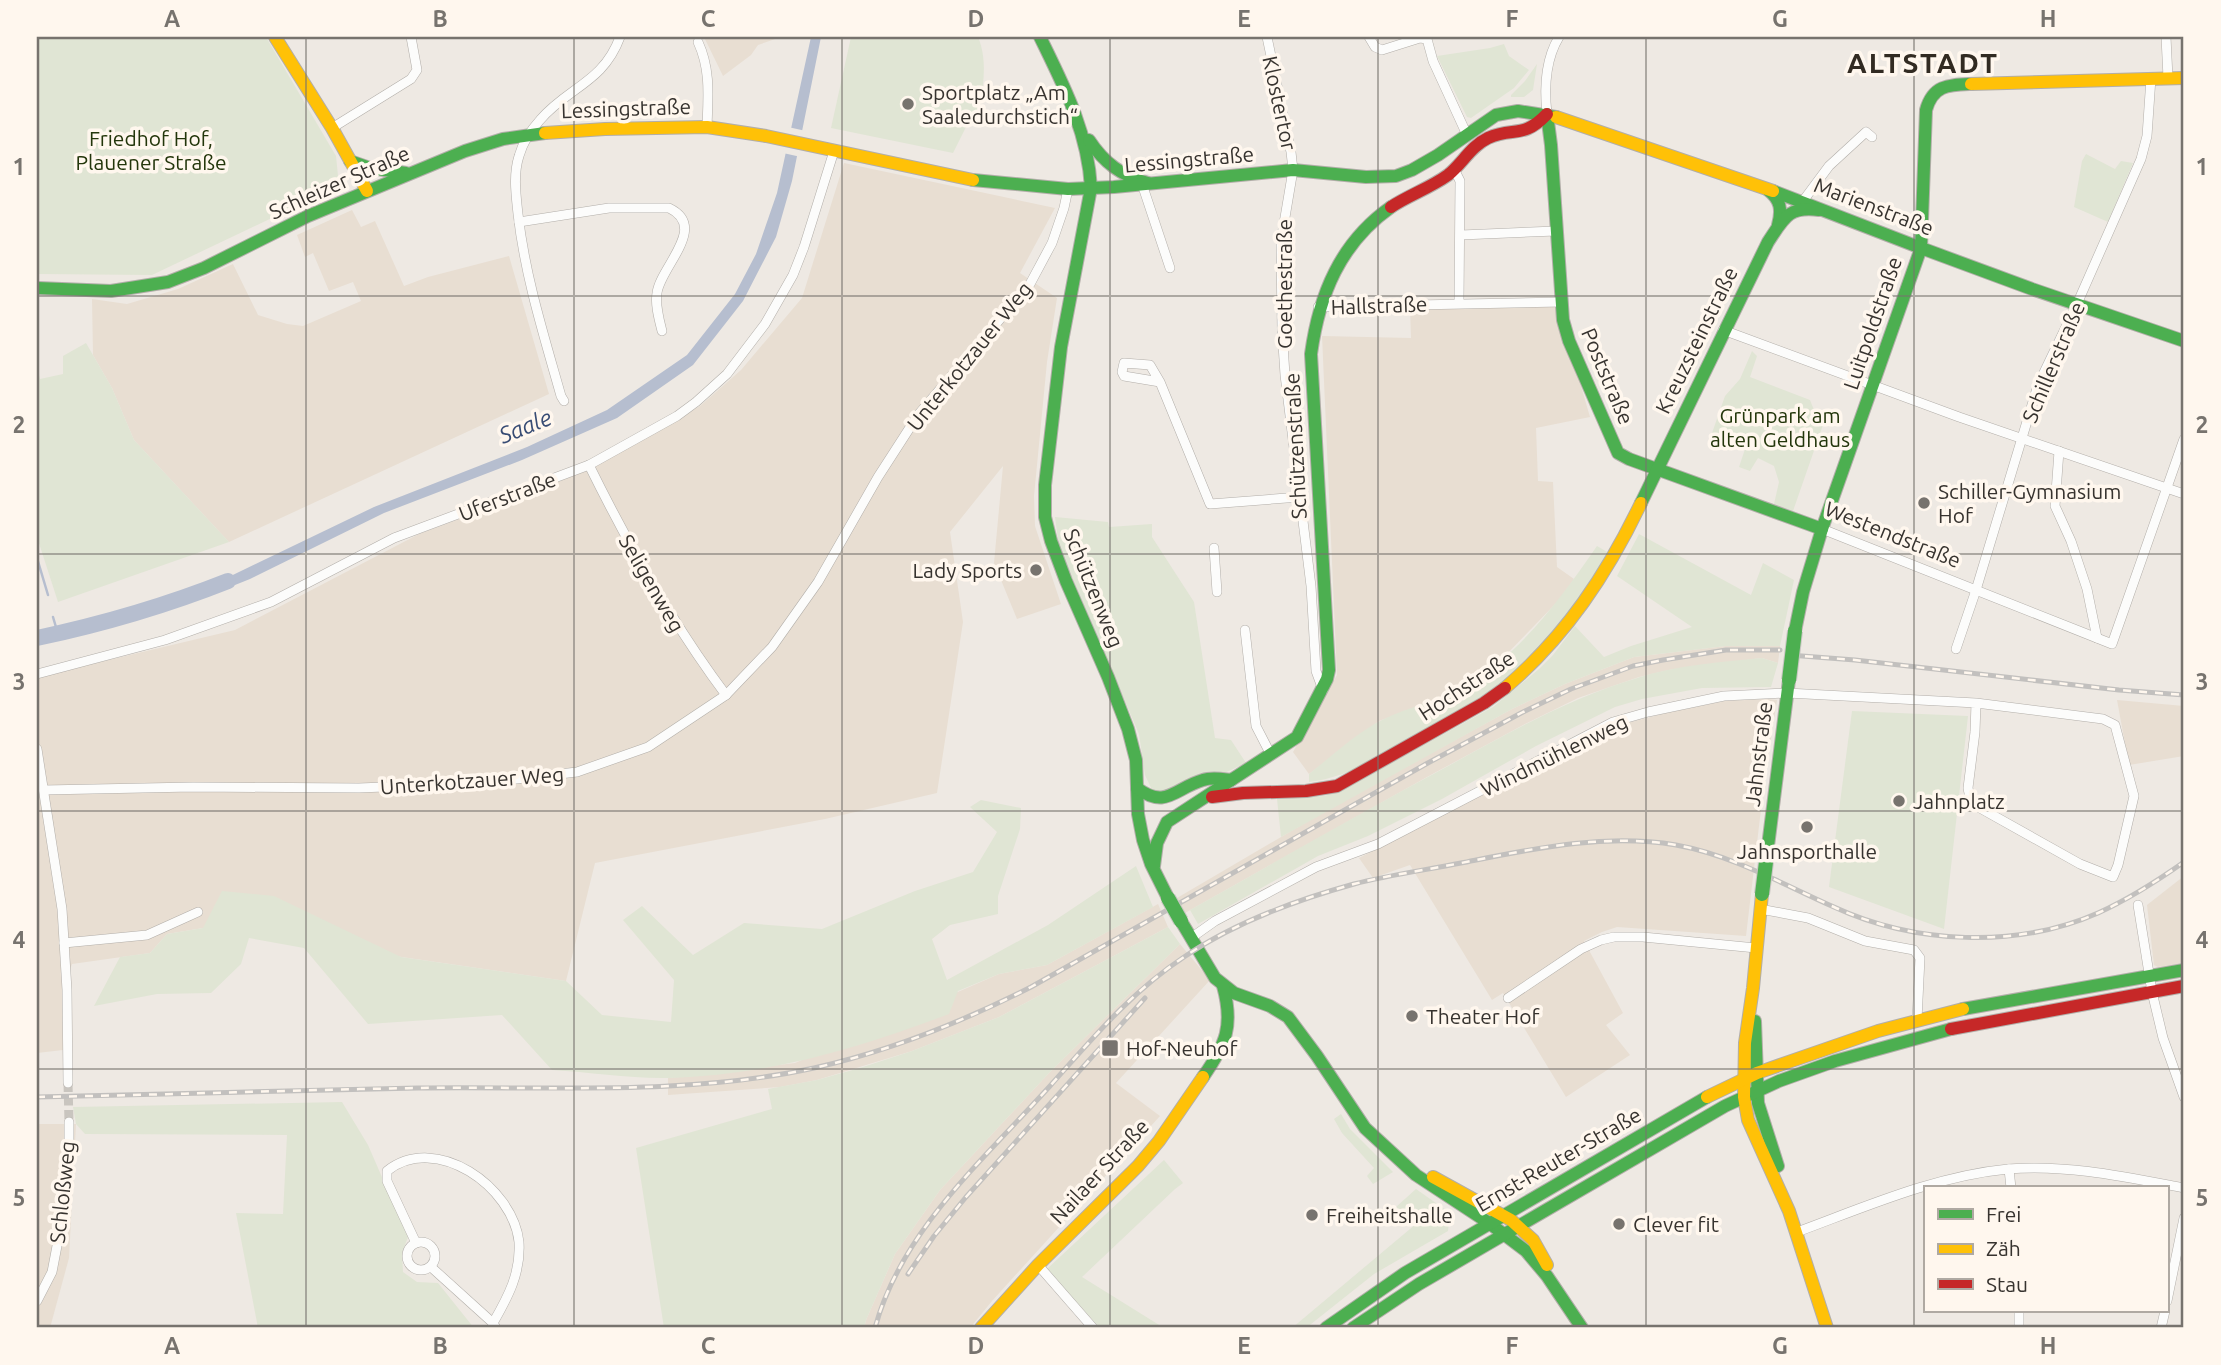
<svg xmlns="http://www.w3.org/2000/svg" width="2221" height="1365" font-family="Ubuntu,sans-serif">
  <rect width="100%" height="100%" fill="#eee9e3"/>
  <g fill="#e8ded2">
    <polygon points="704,37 781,37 758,45 751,55 723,76"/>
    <polygon points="844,163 1055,208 1020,273 1057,298 1047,362 1034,496 1035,526 1061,604 1017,619 994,563 1003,466 950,532 963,622 937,793 825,819 595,863 566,981 203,928 167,934 150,953 72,964 62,992 63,1050 37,1053 37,677 235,630 419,534 540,489 661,429 700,406 741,370 802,298"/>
    <polygon points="352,210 361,227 375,221 404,286 428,277 509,256 549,394 229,542 134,440 112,388 93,355 92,299 127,304 178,289 233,264 258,315 287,324 303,326 361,301 353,282 329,291 313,253 305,257 297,235"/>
    <polygon points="1557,304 1590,417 1536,428 1538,481 1553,482 1557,567 1574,579 1562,597 1534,626 1503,658 1485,673 1464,687 1442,698 1379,721 1309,774 1293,752 1337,675 1322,336 1411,338 1410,307"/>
    <polygon points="1760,644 1780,646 1778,663 1762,658 1669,670 1639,677 1578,698 1525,724 1427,777 1185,913 1177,898 1327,810 1512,709 1565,684 1634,657 1726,646"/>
    <polygon points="1768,699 1777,700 1764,784 1746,936 1617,927 1602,932 1584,941 1623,1013 1606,1025 1630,1055 1566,1097 1503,993 1492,1000 1410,865 1373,878 1359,858 1619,725 1670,712 1725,701"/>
    <polygon points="2117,700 2184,706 2184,756 2129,765"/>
    <polygon points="2184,876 2184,963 2158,967 2154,965 2147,905"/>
    <polygon points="1158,904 1168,927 999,1017 912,1051 817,1080 780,1087 668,1095 668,1078 795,1063 999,974 1047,965"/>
    <polygon points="1180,944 1210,980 1116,1083 1160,1116 992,1301 970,1328 864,1328 866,1320 895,1254 940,1190 1049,1073"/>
    <polygon points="37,1124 76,1124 69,1258 50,1328 37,1328"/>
  </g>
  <g fill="#e0e5d4">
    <polygon points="37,37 266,37 336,156 339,186 152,275 37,274"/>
    <path d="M851,37h127c11,25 4,56 0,83l-12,7 -13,26 -122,-25z"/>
    <polygon points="1504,44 1509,56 1529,70 1514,88 1471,118 1467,117 1437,56 1490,48"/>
    <polygon points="1537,64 1533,90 1524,97 1511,97 1511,95 1525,81"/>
    <polygon points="2086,154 2115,169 2121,161 2133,163 2108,222 2074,207 2082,161"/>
    <polygon points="86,343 112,388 134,440 229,542 58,602 37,537 37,366 40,379 63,374 63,356"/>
    <polygon points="1752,351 1757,356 1750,377 1810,400 1816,415 1825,419 1793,511 1774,504 1779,482 1774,466 1758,458 1750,471 1739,467 1745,449 1712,433 1725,396 1740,379"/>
    <path d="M1055,517l53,5 1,5 43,-3v13l42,65 21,136 16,2 15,23c-26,12 -64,31 -93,29l-8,-17 -6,-41 -80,-187z"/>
    <polygon points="1639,534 1751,595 1763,563 1794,580 1780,646 1726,646 1634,657 1565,684 1512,709 1281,837 1277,799 1324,796 1339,792 1493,707 1539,669 1553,655 1575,626 1604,657 1631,646 1692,627 1617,576"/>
    <path d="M1597,546l12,7c-27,48 -62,97 -107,131 -26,19 -55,32 -83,49 -34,21 -69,44 -110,49v-8c23,-18 47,-41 73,-54 27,-14 58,-18 84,-34 55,-33 95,-88 131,-140z"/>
    <path d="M1762,658l16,5 -7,24 -69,1 -60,11 -27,8 -79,39 -94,53 -74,37 -50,20 -120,68 -8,-14c87,-49 172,-98 260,-145 60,-33 120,-67 187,-87 40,-13 83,-16 125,-20z"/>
    <polygon points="1852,711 1968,716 1944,929 1829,887"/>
    <path d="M981,800l40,8 -1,21 -22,67v18l-48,11 -18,14 15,41 101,-55 88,-59 17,41 -106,58 -48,9 -41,17 -9,23c-92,35 -181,61 -280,64 -37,1 -79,-6 -117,-8l-50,-55 -134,9 -64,-76 -55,-10 -8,26 -30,29 -54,1 -63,12 26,-49 30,-4 17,-19 36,-6 19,-37 52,5 127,61 165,24 36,34 69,7 3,-42 -51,-60 19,-14 51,49 51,-32 78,6 93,-38 58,-19 24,-40 -27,-25z"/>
    <polygon points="1168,927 1180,944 1049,1073 940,1190 895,1254 866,1320 864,1328 664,1328 636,1148 772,1109 768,1089 817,1080 863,1067 912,1051 999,1017"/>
    <polygon points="342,1102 368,1145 408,1237 402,1253 403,1272 417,1282 438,1283 474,1328 258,1328 236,1213 283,1214 287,1135 85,1134 76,1124 73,1107"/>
    <polygon points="1341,1114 1350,1129 1393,1172 1373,1184 1367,1176 1374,1168 1342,1133 1334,1119"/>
    <polygon points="1164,1160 1183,1183 1175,1189 1082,1277 1164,1328 1100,1328 1047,1269"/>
    <polygon points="1416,1189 1450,1213 1448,1231 1374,1274 1306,1328 1292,1328 1416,1224 1396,1207"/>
  </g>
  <polygon fill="#b6becf" points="811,37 821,37 792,181 776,237 743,301 693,365 617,418 522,460 384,513 250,579 210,595 208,587 374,507 527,447 607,410 687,355 735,294 756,254 777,193"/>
  <polygon fill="#eee9e3" points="788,127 806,131 801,157 783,153"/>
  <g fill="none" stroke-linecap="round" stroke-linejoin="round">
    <g stroke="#b6becf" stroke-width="2.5">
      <polyline points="37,558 48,595"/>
      <polyline points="53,617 58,634"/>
    </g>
    <path stroke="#b6becf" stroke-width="16" d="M37,638c66,-14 128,-32 191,-57"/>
    <polyline stroke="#c9c5bf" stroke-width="9" stroke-dasharray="9 4.5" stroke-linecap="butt" points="68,1083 69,1122"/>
    <g stroke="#b2aea9" stroke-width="10">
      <g id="street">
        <polyline points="1267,37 1291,152 1293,170 1281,241 1282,329 1285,375 1311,586 1316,671 1323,690"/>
        <polyline points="1369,37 1375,47 1382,50 1420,38 1427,39 1433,61 1467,135"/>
        <polyline points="2166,37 2168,78"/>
        <path d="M698,42c13,28 10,55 9,85"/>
        <path d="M1547,114c-3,-27 -2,-54 12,-77"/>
        <polyline points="332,128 411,79 417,70 411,37"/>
        <polyline points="1454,169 1460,181 1459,302"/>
        <polyline points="1142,184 1170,268"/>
        <polyline points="1803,201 1829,166 1866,132 1872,137"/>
        <path d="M519,222l90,-14h60c40,19 -9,59 -12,85 -2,12 2,26 5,38"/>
        <polyline points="1461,235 1556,231"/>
        <polyline points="1318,307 1562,302"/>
        <polyline points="1723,330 1959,417 2184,494"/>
        <polyline points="1160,382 1124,376 1122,372 1124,363 1150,365 1160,382 1210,504 1300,497"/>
        <path d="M564,401l-3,-5c-17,-60 -36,-120 -43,-182 -2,-19 -5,-39 1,-58 4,-14 11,-25 21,-36 28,-33 63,-37 80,-83"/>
        <polyline points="2059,451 2055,506 2071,541 2087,589 2097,638"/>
        <path d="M589,465c40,81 83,158 137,230"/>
        <polyline points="1822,529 2112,644 2184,439"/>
        <polyline points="1214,548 1217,592"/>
        <polyline points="1245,630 1256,726 1271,755"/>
        <polyline points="1956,649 1976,590 2038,385 2077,304 2141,159 2147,136 2151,78"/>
        <polyline points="37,674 165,640 271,602 394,538 589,465 677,416 696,402 727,374 765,324 793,275 804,247 834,151"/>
        <polyline points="37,749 62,909 67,990 68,1083"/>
        <polyline points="44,790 193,787 359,788 483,783 577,772 648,747 726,695 772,647 818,582 878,477 918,415 1030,284 1052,243 1064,208 1068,189"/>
        <polyline points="2138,905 2152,992 2163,1038 2184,1097"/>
        <polyline points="1760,909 1808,918 1865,941 1914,950 1920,958 1917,1020"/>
        <polyline points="1191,938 1215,921 1316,867 1378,844 1613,722 1648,712 1724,696 1787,693 1976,703 2103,719 2115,725 2134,796 2118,865 2113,877 2080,864 1971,803 1968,788 1975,732 1976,703"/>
        <polyline points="64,943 147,935 198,912"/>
        <polyline points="1508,998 1581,949 1601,940 1614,937 1643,937 1756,948"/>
        <polyline points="2009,1169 2011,1188"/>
        <path d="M1797,1232c68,-25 138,-56 211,-63 59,-5 118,8 176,19"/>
        <circle cx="421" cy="1256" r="14"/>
        <path d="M416,1243l-29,-62v-10c49,-39 126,16 132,71 2,31 -11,55 -26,81"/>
        <polyline points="1038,1265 1093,1328"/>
        <polyline points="431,1267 493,1323 496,1328"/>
        <polyline points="37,1301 52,1272 61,1225 69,1141 69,1122"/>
        <polyline points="2167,1301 2184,1218"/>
        <polyline points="2019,1311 2019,1328"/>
        <polyline points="2161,1328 2165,1311"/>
      </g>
    </g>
    <g stroke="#b2aea9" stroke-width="14">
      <g id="fast">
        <path d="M1040,37c24,49 48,95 51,151"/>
        <path d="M1971,84c-23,1 -38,1 -45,26l-5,138 111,41 152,52"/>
        <polyline points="1547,114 1551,145 1563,320 1569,341 1618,453 1629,459 1822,529"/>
        <path d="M1089,140c15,23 33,36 59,43"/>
        <polyline points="350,161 370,168 406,173"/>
        <polyline points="973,180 1068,189 1114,187 1293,170 1366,177 1396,176 1412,170 1438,155 1496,115 1518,111 1556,117"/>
        <polyline points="1091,188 1061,347 1045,485 1045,517 1051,541 1066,581 1108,677 1128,729 1136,760 1138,814 1143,840 1151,864 1168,898"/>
        <path d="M1768,190c13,10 14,20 10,35"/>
        <polyline points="1773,191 1921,248 1822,529 1803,592 1795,631"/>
        <polyline points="37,288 111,291 168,282 204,268 308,216 465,151 503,139 545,133"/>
        <path d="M1641,503l127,-261c16,-24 20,-36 51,-32"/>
        <path d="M1137,788c29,22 38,0 66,-8 9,-3 19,-1 28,0"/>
        <polyline points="1767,854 1789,680"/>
        <path d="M1154,866l3,-23 10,-21 130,-85 30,-58 2,-9 -18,-316c8,-59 29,-111 80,-147"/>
        <polyline points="1181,921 1215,978 1234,993 1270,1006 1288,1017 1317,1056 1365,1128 1416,1175 1489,1223 1526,1251 1547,1276 1582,1328"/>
        <polyline points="1963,1009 2184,970"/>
        <polyline points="1755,1021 1758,1103 1778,1166"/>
        <path d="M1203,1077c23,-33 31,-51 20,-91"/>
        <polyline points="1326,1328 1405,1273 1707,1097"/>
        <polyline points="1353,1328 1419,1284 1725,1106 1779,1081 1835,1061 1951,1029"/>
      </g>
    </g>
    <g stroke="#b2aea9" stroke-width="14">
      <g id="slow">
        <polyline points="275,37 332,128 367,191"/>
        <polyline points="1971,84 2184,78"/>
        <polyline points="1556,117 1773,191"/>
        <polyline points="545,133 605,129 707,127 766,136 973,180"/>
        <path d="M1505,688c61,-52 102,-114 136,-185"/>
        <polyline points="1762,894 1753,988 1745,1043 1744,1097 1748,1120 1789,1211 1827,1328"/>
        <polyline points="1707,1097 1757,1073 1878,1031 1963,1009"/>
        <polyline points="1433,1177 1511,1220 1533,1240 1547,1265"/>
        <polyline points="981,1328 1038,1265 1138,1166 1159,1141 1203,1077"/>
      </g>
    </g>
    <g stroke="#b2aea9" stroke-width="14">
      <g id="jam">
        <path d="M1391,207c18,-12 39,-19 57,-32 14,-11 23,-29 40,-37 26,-12 34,2 59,-24"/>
        <polyline points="1212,797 1243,793 1306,791 1337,786 1484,703 1505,688"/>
        <polyline points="1951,1029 2184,986"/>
      </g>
    </g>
    <use href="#street" stroke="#fcfcfb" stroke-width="9"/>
    <use href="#fast" stroke="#4caf50" stroke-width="12"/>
    <use href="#slow" stroke="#ffc107" stroke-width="12"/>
    <use href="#jam" stroke="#c62828" stroke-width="12"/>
    <g stroke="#c2c0be" stroke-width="5">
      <g id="rail">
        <polyline points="1789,655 1855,660 2119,690 2184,695"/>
        <path d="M37,1097c127,-2 254,-7 381,-9 129,-2 269,8 396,-20 76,-17 148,-46 217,-81l395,-223 97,-52 48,-23 62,-23 30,-6 63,-10h54"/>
        <polyline points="908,1274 934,1236 966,1197 1145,998"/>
        <path d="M875,1328c26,-97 110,-170 175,-242 42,-47 81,-94 134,-129 50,-34 112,-57 170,-73 35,-9 72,-14 107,-21 71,-14 142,-30 215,-18 56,10 106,39 158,62 80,37 183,42 264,6 31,-14 59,-32 86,-51"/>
      </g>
    </g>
    <use href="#rail" stroke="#fff7ee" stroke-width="2.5" stroke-dasharray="8" stroke-linecap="butt"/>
    <g stroke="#c9c6c3" stroke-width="16" stroke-linecap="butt">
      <g id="fast-bridge">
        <polyline points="1789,680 1795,631"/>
        <polyline points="1762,894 1767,854"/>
        <polyline points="1168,898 1181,921"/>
      </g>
    </g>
    <use href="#fast-bridge" stroke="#4caf50" stroke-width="14"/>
  </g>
  <path fill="none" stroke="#77736e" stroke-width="2" stroke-opacity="0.55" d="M306,37v1291M574,37v1291M842,37v1291M1110,37v1291M1378,37v1291M1646,37v1291M1914,37v1291M37,296h2147M37,554h2147M37,811h2147M37,1069h2147"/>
  <g fill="#77736e" stroke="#fff7ee" stroke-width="2.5">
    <circle cx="908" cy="104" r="7"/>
    <circle cx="1924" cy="503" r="7"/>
    <circle cx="1036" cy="570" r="7"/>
    <circle cx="1899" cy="801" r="7"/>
    <circle cx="1807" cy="827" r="7"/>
    <circle cx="1412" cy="1016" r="7"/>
    <rect x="1101" y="1039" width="18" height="18" rx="3.5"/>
    <circle cx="1312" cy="1215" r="7"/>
    <circle cx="1619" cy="1224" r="7"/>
  </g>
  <g text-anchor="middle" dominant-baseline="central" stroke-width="7" stroke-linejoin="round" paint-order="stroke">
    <g font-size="21" fill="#37332f" stroke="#fff7ee" text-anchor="start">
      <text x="922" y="92">Sportplatz „Am<tspan x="922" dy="24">Saaledurchstich“</tspan></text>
      <text x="1938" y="491">Schiller-Gymnasium<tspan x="1938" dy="24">Hof</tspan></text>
      <text x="1022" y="570" text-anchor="end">Lady Sports</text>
      <text x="1913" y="801">Jahnplatz</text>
      <text x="1807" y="851" text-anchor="middle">Jahnsporthalle</text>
      <text x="1426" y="1016">Theater Hof</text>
      <text x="1126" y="1048">Hof-Neuhof</text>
      <text x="1326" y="1215">Freiheitshalle</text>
      <text x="1633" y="1224">Clever fit</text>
    </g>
    <g font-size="21" fill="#37332f" stroke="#fff7ee">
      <text transform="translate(1280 103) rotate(78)">Klostertor</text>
      <text transform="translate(626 108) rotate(-2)">Lessingstraße</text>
      <text transform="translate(1189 159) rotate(-5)">Lessingstraße</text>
      <text transform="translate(339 182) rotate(-24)">Schleizer Straße</text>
      <text transform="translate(1874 206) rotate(21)">Marienstraße</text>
      <text transform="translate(1284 284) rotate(-90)">Goethestraße</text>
      <text transform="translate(1379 305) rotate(-2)">Hallstraße</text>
      <text transform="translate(1872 323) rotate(-71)">Luitpoldstraße</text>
      <text transform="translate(1696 340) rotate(-64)">Kreuzsteinstraße</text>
      <text transform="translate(969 356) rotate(-51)">Unterkotzauer Weg</text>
      <text transform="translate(2053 362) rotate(-67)">Schillerstraße</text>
      <text transform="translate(1608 376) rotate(67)">Poststraße</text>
      <text transform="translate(1295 446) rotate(-93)">Schützenstraße</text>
      <text transform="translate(507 496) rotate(-21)">Uferstraße</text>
      <text transform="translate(1893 534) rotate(22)">Westendstraße</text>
      <text transform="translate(652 583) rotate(60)">Seligenweg</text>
      <text transform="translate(1094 588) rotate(68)">Schützenweg</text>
      <text transform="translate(1466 685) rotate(-33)">Hochstraße</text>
      <text transform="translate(1758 754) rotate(-83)">Jahnstraße</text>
      <text transform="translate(1554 755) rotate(-26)">Windmühlenweg</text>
      <text transform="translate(472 780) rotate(-4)">Unterkotzauer Weg</text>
      <text transform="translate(1558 1159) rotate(-30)">Ernst-Reuter-Straße</text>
      <text transform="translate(1099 1171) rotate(-47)">Nailaer Straße</text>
      <text transform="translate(62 1192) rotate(-84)">Schloßweg</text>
    </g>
    <g font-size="21" fill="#23360b" stroke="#fff7ee">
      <text x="151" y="138">Friedhof Hof,<tspan x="151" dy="24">Plauener Straße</tspan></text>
      <text x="1780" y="415">Grünpark am<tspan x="1780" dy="24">alten Geldhaus</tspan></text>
    </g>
    <g font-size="23" font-style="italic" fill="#384c74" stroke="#fff7ee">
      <text transform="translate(525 426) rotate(-22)">Saale</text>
    </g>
    <g font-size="28" font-weight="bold" letter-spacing="2" fill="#322b22" stroke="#fff7ee">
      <text x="1923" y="62">ALTSTADT</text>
    </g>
  </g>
  <rect width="2221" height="1365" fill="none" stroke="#fff7ee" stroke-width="77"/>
  <rect x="1924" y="1186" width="245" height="126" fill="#fff7ee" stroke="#afa9a2" stroke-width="2"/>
  <rect x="1938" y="1209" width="35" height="10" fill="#4caf50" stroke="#afa9a2" stroke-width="2"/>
  <text x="1986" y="1222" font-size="21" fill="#37332f">Frei</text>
  <rect x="1938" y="1244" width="35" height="10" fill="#ffc107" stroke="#afa9a2" stroke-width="2"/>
  <text x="1986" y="1256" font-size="21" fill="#37332f">Zäh</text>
  <rect x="1938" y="1279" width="35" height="10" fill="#c62828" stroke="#afa9a2" stroke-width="2"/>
  <text x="1986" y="1292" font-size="21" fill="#37332f">Stau</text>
  <rect x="38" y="38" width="2144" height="1288" fill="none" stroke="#77736e" stroke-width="2.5"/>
  <g font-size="23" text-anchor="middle" font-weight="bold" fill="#77736e">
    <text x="172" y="27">A</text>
    <text x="440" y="27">B</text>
    <text x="708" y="27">C</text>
    <text x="976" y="27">D</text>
    <text x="1244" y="27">E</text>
    <text x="1512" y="27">F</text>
    <text x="1780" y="27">G</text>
    <text x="2048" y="27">H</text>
    <text x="19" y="175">1</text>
    <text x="2202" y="175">1</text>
    <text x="19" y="433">2</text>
    <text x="2202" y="433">2</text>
    <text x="19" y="690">3</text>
    <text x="2202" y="690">3</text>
    <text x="19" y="948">4</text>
    <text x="2202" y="948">4</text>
    <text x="19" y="1206">5</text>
    <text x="2202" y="1206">5</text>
    <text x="172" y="1354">A</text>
    <text x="440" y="1354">B</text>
    <text x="708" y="1354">C</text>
    <text x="976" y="1354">D</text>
    <text x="1244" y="1354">E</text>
    <text x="1512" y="1354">F</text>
    <text x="1780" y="1354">G</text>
    <text x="2048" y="1354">H</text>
  </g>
</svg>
